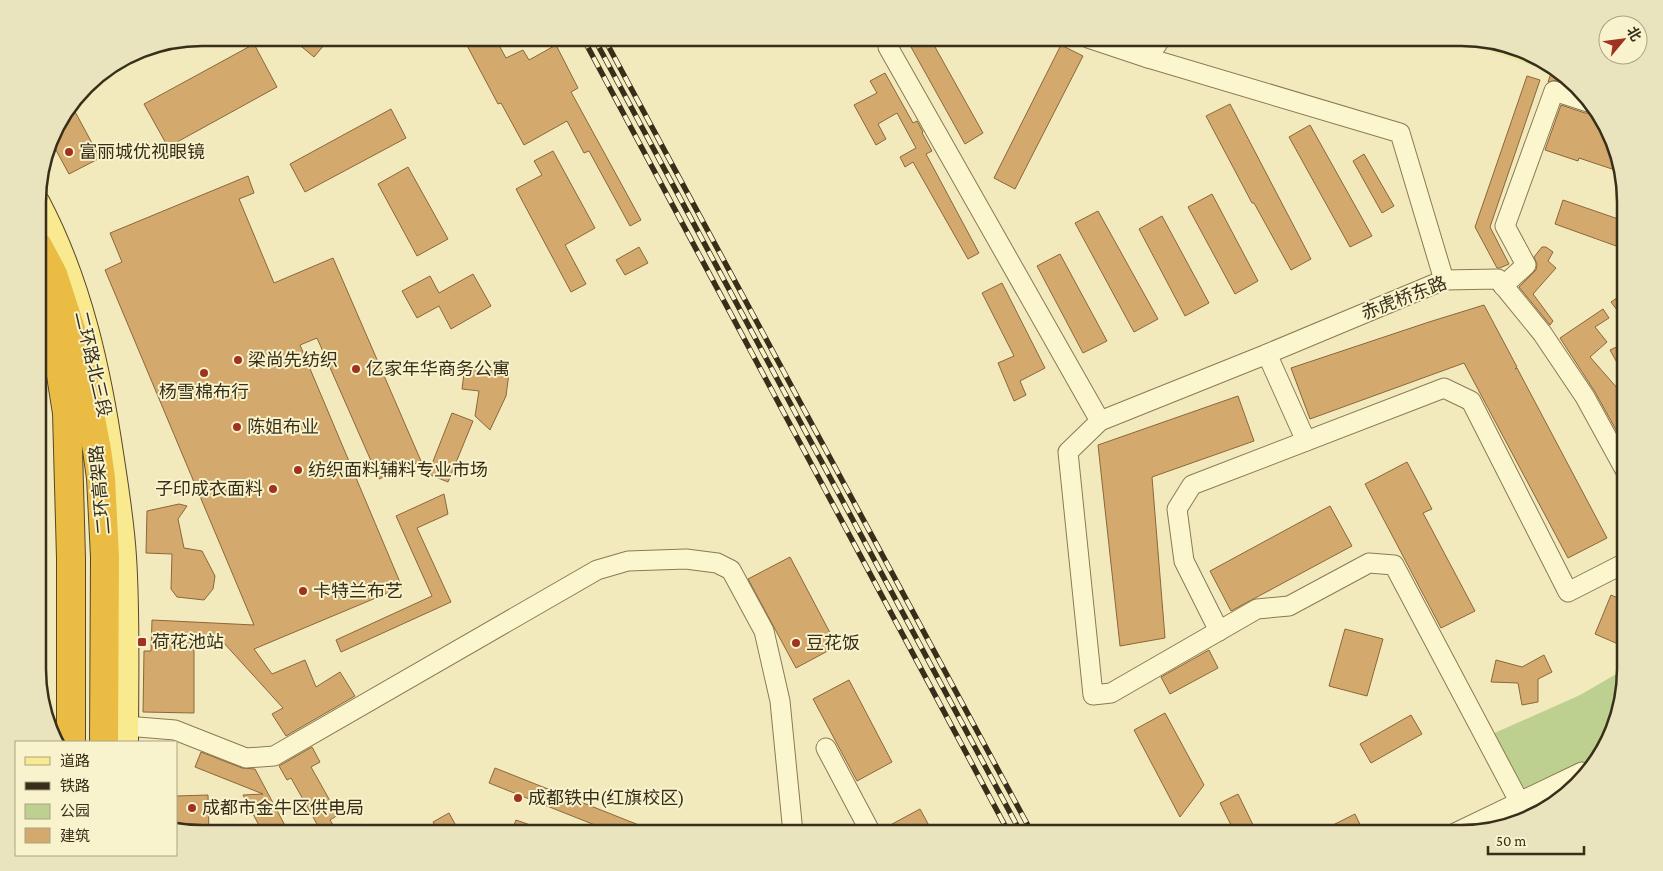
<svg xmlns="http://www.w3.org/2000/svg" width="1663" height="871" font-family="'Crimson Pro','Noto Sans SC',serif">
  <rect width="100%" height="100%" fill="#f2eabc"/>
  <polygon fill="#e8e8a8" points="1451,38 1461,38 1534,55 1541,61 1539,68"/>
  <polygon fill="#bed08f" points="1625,669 1608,742 1596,756 1522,793 1490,735 1580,695"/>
  <g fill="#d3a96e" stroke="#8c6738">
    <polygon points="291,38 330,38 314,57"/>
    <polygon points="463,38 495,38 506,58 523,50 529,60 556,45 578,88 571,92 641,220 630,226 589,151 584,153 567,121 524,145 501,103 498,104"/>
    <polygon points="906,38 930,38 983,133 965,144"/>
    <polygon points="254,44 277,87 168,147 144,104"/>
    <polygon points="1061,45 1083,56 1015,189 994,178"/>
    <polygon points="1552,70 1558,76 1567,83 1557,80 1548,82"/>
    <polygon points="885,73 913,123 917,121 923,132 922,133 932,151 926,154 979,253 968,259 913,162 905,167 900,157 916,148 897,113 878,124 886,139 876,145 854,105 877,93 870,81"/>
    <polygon points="1527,76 1540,80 1490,227 1509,264 1500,268 1497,268 1475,227"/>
    <polygon points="1230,104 1311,259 1291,270 1254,203 1252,203 1206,116"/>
    <polygon points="1561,105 1585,113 1591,113 1596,109 1598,110 1621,172 1579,158 1578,161 1545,150"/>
    <polygon points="72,106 100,158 69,174 51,141 55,129"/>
    <polygon points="391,109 406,138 305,192 290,164"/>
    <polygon points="1310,125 1372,236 1350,247 1289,137"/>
    <polygon points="553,151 595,228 565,245 586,284 571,292 516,189 542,175 534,161"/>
    <polygon points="1364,154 1394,206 1382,213 1353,161"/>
    <polygon points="408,167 448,239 417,256 378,184"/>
    <polygon points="248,176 254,193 239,199 274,283 333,258 421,461 379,479 317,338 300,345 402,587 254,649 272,674 305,660 316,687 340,672 355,696 286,736 272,714 283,708 223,642 194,641 194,713 143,712 144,651 151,651 152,620 254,625 105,270 122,262 110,233"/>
    <polygon points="1212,194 1258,281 1235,294 1188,207"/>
    <polygon points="1563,200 1624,221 1624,231 1619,247 1555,224"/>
    <polygon points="1098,211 1158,319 1134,332 1075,223"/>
    <polygon points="1162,216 1209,303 1185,316 1139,229"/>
    <polygon points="639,247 648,263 625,275 616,260"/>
    <polygon points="1542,247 1546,247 1553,252 1548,261 1556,268 1533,294 1553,321 1550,325 1519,287 1536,270 1537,264 1534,257"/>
    <polygon points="1060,254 1107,341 1083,353 1037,266"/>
    <polygon points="473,274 491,306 451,329 439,306 417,318 402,291 430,276 439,293"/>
    <polygon points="1002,283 1045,368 1020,381 1026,395 1014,401 998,363 1014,356 982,293"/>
    <polygon points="1624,293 1624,305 1617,310 1611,302"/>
    <polygon points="1484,305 1517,367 1515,369 1517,368 1607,538 1568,558 1464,363 1310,419 1291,368 1429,322"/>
    <polygon points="1603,309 1609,318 1595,327 1607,342 1590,357 1625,397 1625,446 1595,392 1560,338"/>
    <polygon points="1625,343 1625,377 1610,350"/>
    <polygon points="465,366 509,373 506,396 490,430 475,416 479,391 462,389"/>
    <polygon points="1238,396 1254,441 1152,477 1165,638 1120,646 1098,445"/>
    <polygon points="452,413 473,421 448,482 428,474"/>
    <polygon points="1407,462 1432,509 1423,513 1475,611 1441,628 1365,484"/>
    <polygon points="444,494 448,514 417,528 451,602 341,652 336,640 432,596 396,516"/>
    <polygon points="179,504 187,506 178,519 184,548 202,551 215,576 213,589 204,600 177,597 171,589 172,554 146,553 147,511"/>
    <polygon points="1330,506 1352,546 1231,611 1210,571"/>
    <polygon points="790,557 837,646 796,668 748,579"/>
    <polygon points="1611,595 1625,601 1625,647 1595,634"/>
    <polygon points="1345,629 1383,639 1367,696 1329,686"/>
    <polygon points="1209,650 1218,668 1170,694 1161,677"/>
    <polygon points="1544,655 1552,672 1538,679 1538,702 1522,705 1518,683 1491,682 1496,660 1522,667"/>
    <polygon points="849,680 892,762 857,781 813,699"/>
    <polygon points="1165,713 1204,785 1180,817 1134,730"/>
    <polygon points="1411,715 1422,734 1371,763 1360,744"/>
    <polygon points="312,747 320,762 311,767 338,815 330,820 338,833 322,833 291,778 287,780 279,766"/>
    <polygon points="201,752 242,768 255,769 289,833 263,833 243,795 263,794 195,767"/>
    <polygon points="495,768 659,833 615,833 489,783"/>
    <polygon points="1238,794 1257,833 1235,833 1220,803"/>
    <polygon points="208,795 209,834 202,834 176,828 176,796"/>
    <polygon points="920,809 933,833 882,833 881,830"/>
    <polygon points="449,813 460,833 439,833 433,822"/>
    <polygon points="1355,814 1364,833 1317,833"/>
    <polygon points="516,820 550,832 550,833 511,833"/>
  </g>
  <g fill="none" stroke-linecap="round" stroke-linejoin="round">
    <g stroke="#8a7a54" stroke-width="21">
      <g id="minor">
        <polyline points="1088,38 1148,58"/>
        <polyline points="1161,38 1148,58 1400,133 1444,280"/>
        <polyline points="888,47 1100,421"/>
        <polyline points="1503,286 1526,265 1505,226 1554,91 1588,102"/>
        <polyline points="1267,354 1306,441"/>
        <polyline points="1219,631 1184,561 1177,509 1192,485 1444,388 1471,401 1568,592 1625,563"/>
        <polyline points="126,726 175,730 246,758 274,756 597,570 628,561 686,559 717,563 731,570 764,631 780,701 793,833"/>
        <polyline points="826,748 871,833"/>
        <polyline points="1520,803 1394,565 1369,563 1289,606 1257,609 1111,693 1093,695 1068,452 1100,421 1267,354 1444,280 1498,279 1542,333 1585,397 1625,470"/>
        <polyline points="1455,833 1582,772"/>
      </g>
    </g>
    <g stroke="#574629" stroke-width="26">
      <path id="major" d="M38,203c42,80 61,168 74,257 5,32 10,64 12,97 4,61 2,124 2,185"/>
    </g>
    <g stroke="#574629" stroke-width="30">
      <g id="highway">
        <polyline points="38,246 53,274 78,351 97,450 101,478 105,557 104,742"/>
        <polyline points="38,303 50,333 61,375 67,413 71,558 71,742"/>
      </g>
    </g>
    <use href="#minor" stroke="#fcf6cf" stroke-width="19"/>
    <use href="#major" stroke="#f9ea8f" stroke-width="24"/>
    <use href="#highway" stroke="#eabc43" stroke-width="28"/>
    <g stroke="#382e1a" stroke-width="5.5">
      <g id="rail">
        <polyline points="583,38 1009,833"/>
        <polyline points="594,38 1021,833"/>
        <polyline points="604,38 1032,833"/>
      </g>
    </g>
    <use href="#rail" stroke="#f8f3cc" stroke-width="4" stroke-dasharray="11" stroke-linecap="butt"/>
  </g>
  <g fill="#9f331f" stroke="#f8f3cc" stroke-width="2">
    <circle cx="69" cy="152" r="5"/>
    <circle cx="238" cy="360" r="5"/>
    <circle cx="356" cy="369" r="5"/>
    <circle cx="204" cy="373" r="5"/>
    <circle cx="237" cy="427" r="5"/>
    <circle cx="298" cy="470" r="5"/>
    <circle cx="273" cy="489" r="5"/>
    <circle cx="303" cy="591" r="5"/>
    <rect x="137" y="637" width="10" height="10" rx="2.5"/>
    <circle cx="796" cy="643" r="5"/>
    <circle cx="518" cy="798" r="5"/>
    <circle cx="192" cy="808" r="5"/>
  </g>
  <g text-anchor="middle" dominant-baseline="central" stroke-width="4" stroke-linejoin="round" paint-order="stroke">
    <g font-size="18" fill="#382e1a" stroke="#f8f3cc" text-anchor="start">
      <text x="79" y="152">富丽城优视眼镜</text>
      <text x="248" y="360">梁尚先纺织</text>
      <text x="366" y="369">亿家年华商务公寓</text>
      <text x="204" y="392" text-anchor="middle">杨雪棉布行</text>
      <text x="247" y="427">陈姐布业</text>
      <text x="308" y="470">纺织面料辅料专业市场</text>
      <text x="263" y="489" text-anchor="end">子印成衣面料</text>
      <text x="313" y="591">卡特兰布艺</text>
      <text x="152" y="642">荷花池站</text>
      <text x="806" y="643">豆花饭</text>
      <text x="528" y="798">成都铁中(红旗校区)</text>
      <text x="202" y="808">成都市金牛区供电局</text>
    </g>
    <g font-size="18" fill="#382e1a" stroke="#f8f3cc">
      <text transform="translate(1404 298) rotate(-21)">赤虎桥东路</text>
      <text transform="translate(93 364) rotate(77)">二环路北三段</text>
      <text transform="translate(100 490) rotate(-95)">二环高架路</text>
    </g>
  </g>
  <path d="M0 0H1663V871H0ZM202 46H1461A156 156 0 0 1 1617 202V669A156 156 0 0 1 1461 825H202A156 156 0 0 1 46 669V202A156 156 0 0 1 202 46Z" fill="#e9e3be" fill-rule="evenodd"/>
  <path fill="none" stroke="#382e1a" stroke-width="2.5" d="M202 46H1461A156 156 0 0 1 1617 202V669A156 156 0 0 1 1461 825H202A156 156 0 0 1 46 669V202A156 156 0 0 1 202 46Z"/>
  <rect x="15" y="741" width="162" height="115" fill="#f8f3cc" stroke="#aba485"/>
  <rect x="25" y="757" width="25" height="8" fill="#f9ea8f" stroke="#aba485"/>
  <text x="60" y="766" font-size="15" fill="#382e1a">道路</text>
  <rect x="25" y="782" width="25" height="8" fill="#382e1a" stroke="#aba485"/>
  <text x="60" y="791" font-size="15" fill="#382e1a">铁路</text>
  <rect x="25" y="804" width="25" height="15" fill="#bed08f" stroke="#aba485"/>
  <text x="60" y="816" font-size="15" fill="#382e1a">公园</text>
  <rect x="25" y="828" width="25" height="15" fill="#d3a96e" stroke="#aba485"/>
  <text x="60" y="841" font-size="15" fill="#382e1a">建筑</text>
  <g transform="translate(1623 40) rotate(61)"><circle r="24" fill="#f8f3cc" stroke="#aba485"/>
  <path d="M0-4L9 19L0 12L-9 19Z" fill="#9f331f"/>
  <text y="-8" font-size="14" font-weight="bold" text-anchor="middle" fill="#382e1a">北</text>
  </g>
  <path d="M1488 846v8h96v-8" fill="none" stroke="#382e1a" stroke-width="2.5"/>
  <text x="1496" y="846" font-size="15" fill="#382e1a" stroke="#f8f3cc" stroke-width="4" paint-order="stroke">50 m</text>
</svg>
